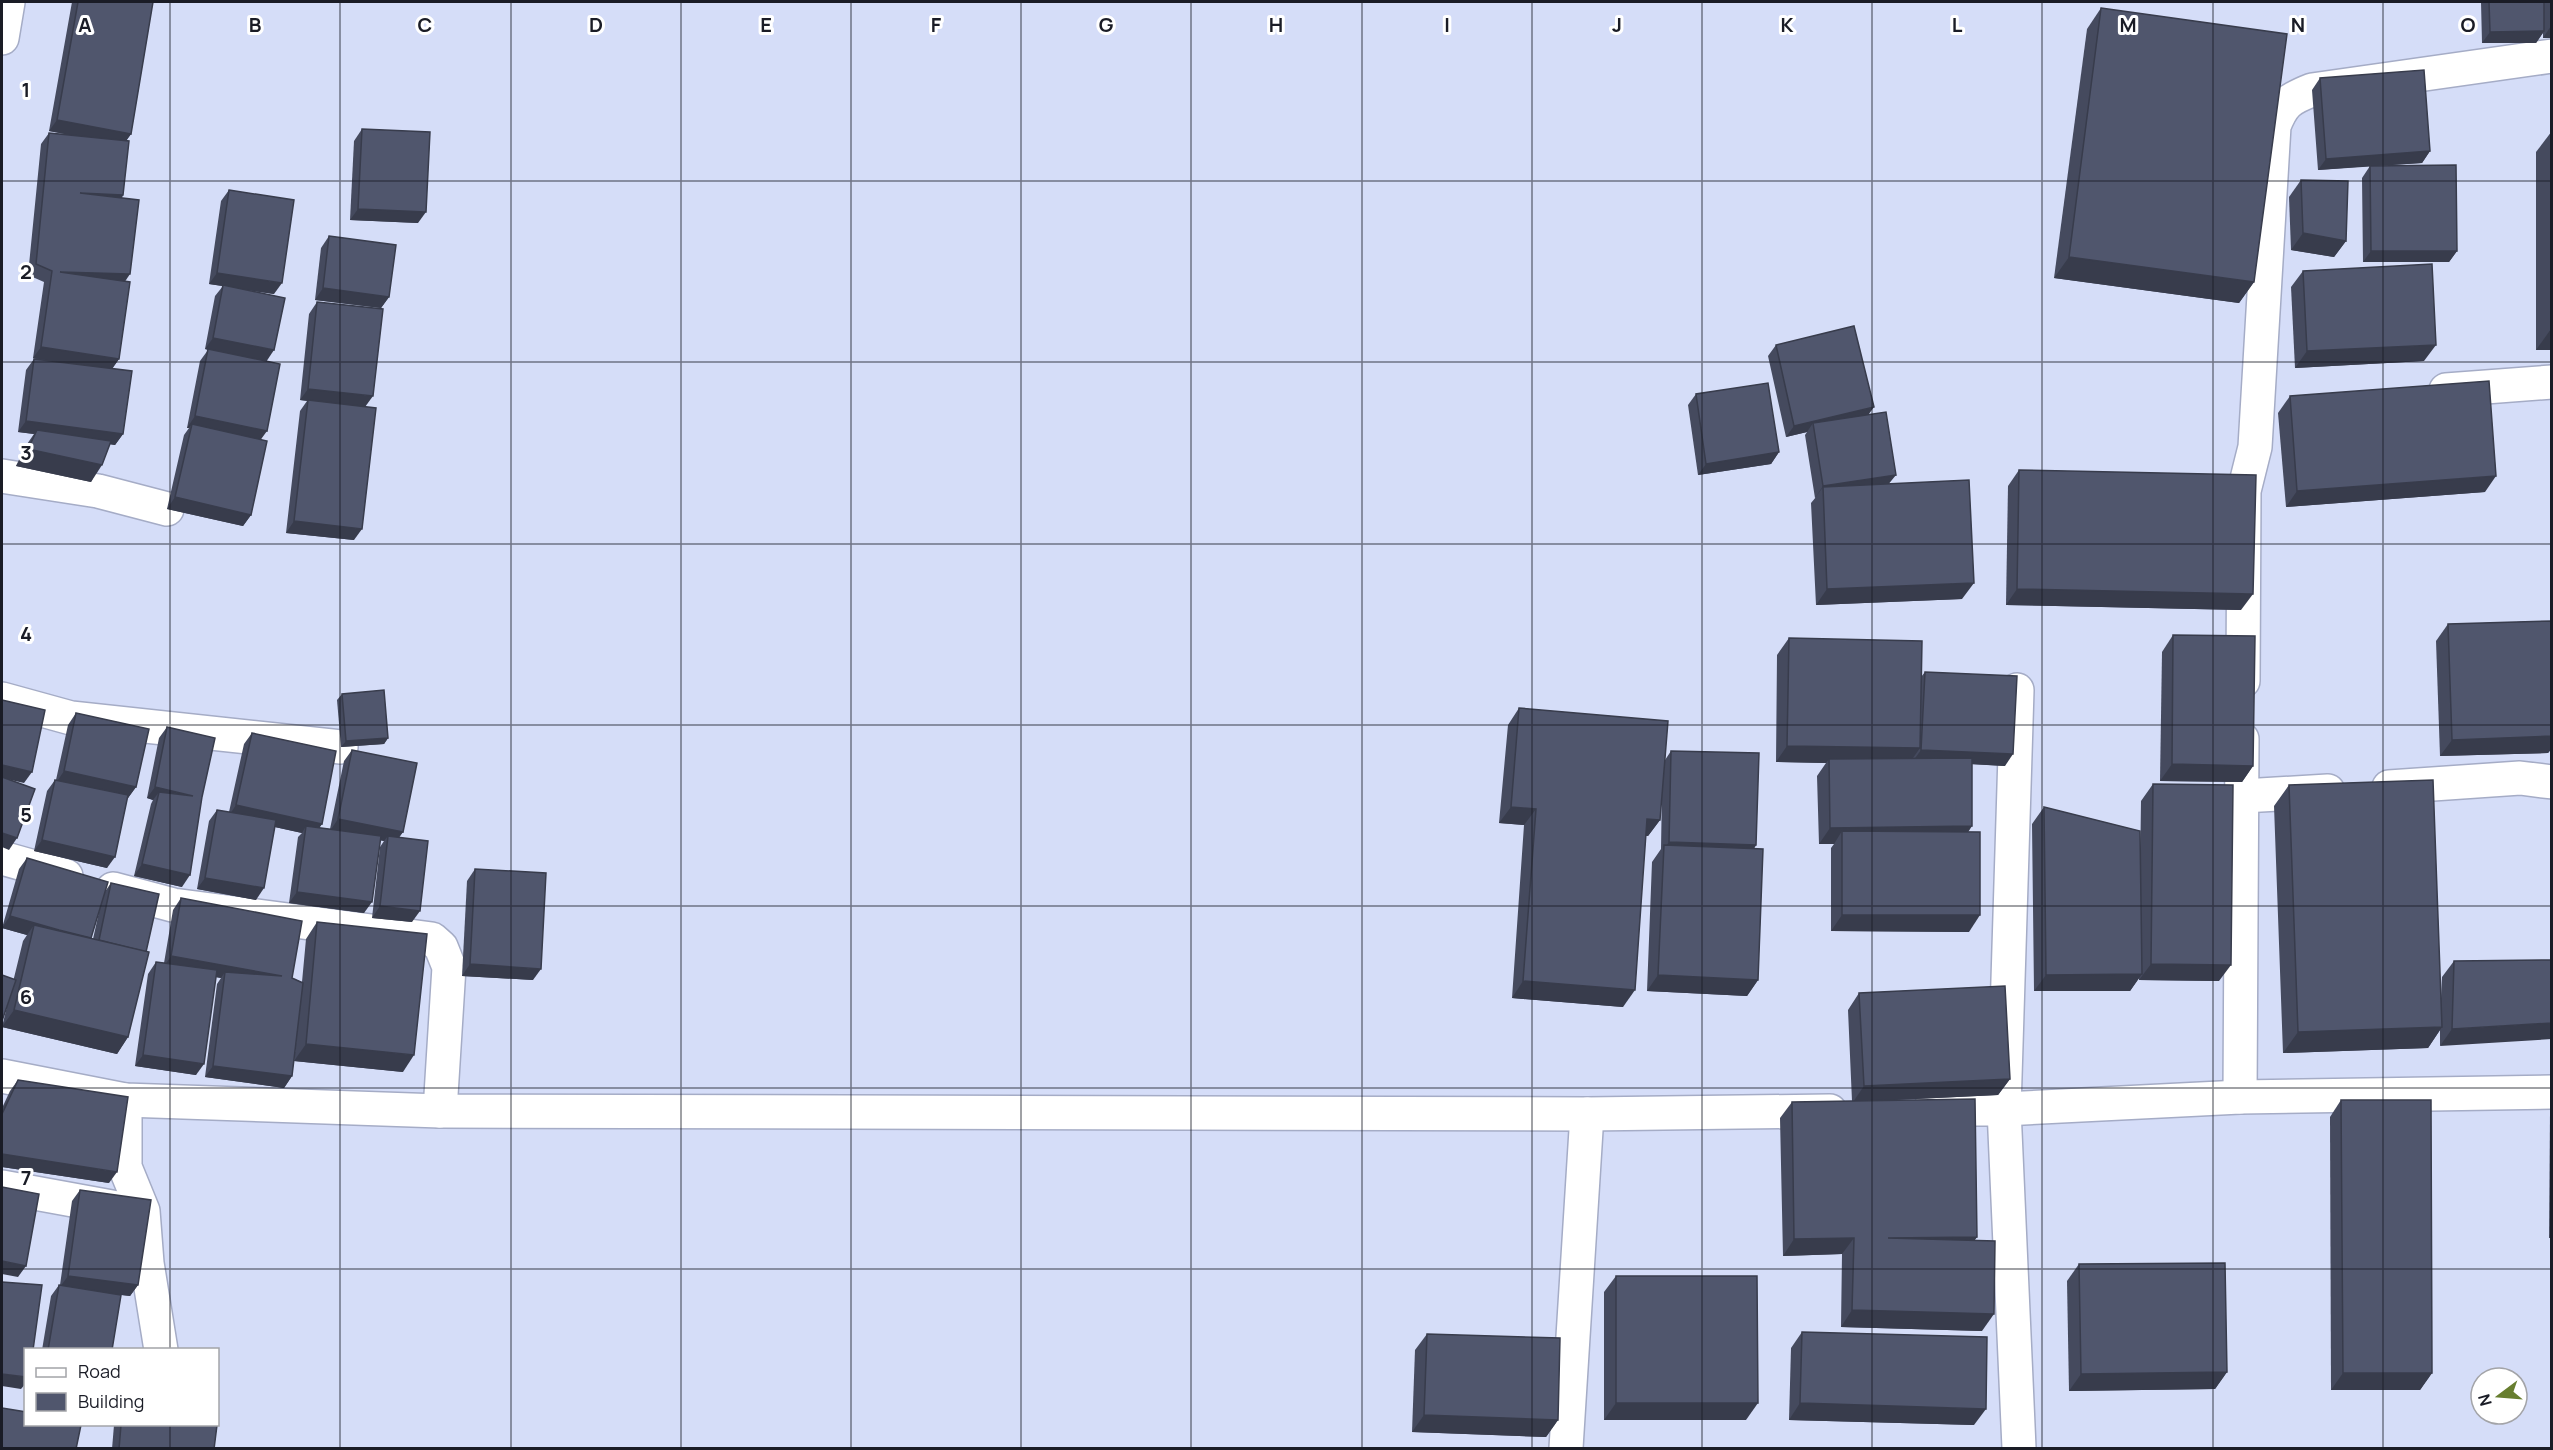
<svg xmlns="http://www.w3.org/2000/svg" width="2553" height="1450" font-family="Manrope,sans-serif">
  <rect width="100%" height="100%" fill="#d5ddf8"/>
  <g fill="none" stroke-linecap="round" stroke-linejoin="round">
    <g stroke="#a5acc6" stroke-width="36">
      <g id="street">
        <polyline points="2,38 8,2"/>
        <polyline points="2446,390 2552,382"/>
        <polyline points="2,476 98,491 167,509"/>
        <path d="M2243,681l1,-190 11,-44 19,-321c9,-23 15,-27 38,-36l240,-34"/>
        <polyline points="2017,690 2004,1109 2019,1448"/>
        <polyline points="2,699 71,718 341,747"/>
        <polyline points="2389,787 2520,778 2552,782"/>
        <polyline points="2243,796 2328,791"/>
        <polyline points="2,858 66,876"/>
        <polyline points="113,889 173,905 432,939 441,947 449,967 440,1111"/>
        <polyline points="2,1076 125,1100 440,1111 1587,1114 1830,1111"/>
        <polyline points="2240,1097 2242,739"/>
        <polyline points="125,1100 125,1167 143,1211 147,1263 161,1350"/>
        <polyline points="1930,1109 2004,1109 2240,1097 2552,1092"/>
        <polyline points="2,1187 117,1208"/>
        <polyline points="1566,1448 1587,1114"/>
      </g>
    </g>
    <use href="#street" stroke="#fff" stroke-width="33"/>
  </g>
  <g fill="#454a5e" fill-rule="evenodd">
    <polygon points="72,2 153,2 131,134 126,141 123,195 122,198 125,282 119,359 112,369 123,434 115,445 110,444 91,482 16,466 25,447 34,434 18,432 26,370 34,359 36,359 33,358 44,282 28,275 41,144 49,133 65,134 49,131"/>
    <polygon points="2481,2 2552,2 2552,38 2543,38 2543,33 2536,43 2482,43"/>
    <polygon points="2101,8 2254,282 2239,303 2054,278 2087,29"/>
    <polygon points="2320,78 2430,151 2422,163 2374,166 2457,251 2449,262 2363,262 2362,178 2370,166 2318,170 2312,90"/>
    <polygon points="362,129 418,223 350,220 354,141"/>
    <polygon points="2552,131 2552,350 2536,350 2536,152"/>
    <polygon points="2301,180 2346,241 2334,257 2291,250 2289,197"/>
    <polygon points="229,190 274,294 246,290 267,361 261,440 251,515 243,526 167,509 184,435 189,428 187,428 200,361 208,350 205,349 215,296 223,286 209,284 221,201"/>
    <polygon points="329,236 389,297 381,308 315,300 321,248"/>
    <polygon points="2303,271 2424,361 2295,368 2291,287"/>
    <polygon points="317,302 365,407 354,540 286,533 300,411 307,401 300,400 309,314"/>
    <polygon points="1776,345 1868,415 1889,484 1962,599 1816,605 1811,503 1816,497 1815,498 1805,435 1807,432 1786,437 1768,356"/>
    <polygon points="1696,394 1779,452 1771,464 1698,475 1688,405"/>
    <polygon points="2290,396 2485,492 2286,507 2278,413"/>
    <polygon points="2019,470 2241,610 2006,605 2008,486"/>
    <polygon points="2552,621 2552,748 2548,753 2440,756 2436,641 2448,624"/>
    <polygon points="2173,635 2253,766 2242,782 2160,781 2162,652"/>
    <polygon points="1789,638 1921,677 1925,672 2005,766 1972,764 1968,832 1969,932 1831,931 1831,848 1834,844 1819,844 1817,776 1826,763 1776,762 1777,655"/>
    <polygon points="342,694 388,738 384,744 341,747 337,700"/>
    <polygon points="1519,708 1665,760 1671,751 1756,845 1754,849 1758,980 1747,996 1647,991 1652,862 1661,849 1662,789 1660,820 1648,836 1646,836 1623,1007 1512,998 1524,825 1499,823 1508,725"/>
    <polygon points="76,713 136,787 128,798 127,798 107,868 34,851 47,791 55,780 56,780 68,725"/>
    <polygon points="167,727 182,887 134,876 151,804 153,800 147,798 159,738"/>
    <polygon points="252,733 322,824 319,828 330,829 344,761 352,750 403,832 399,837 412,922 372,918 380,847 384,841 380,840 364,913 289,903 298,837 302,833 275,827 256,900 197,889 209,821 217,810 229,812 244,744"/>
    <polygon points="2153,784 2219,981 2139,980 2139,978 2130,991 2034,991 2032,824 2044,807 2140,874 2141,801"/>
    <polygon points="2289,785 2441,998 2442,977 2454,961 2552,960 2440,1046 2440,1030 2428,1048 2283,1053 2274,806"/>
    <path d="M27,858l77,35 7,-10 17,154 -11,17 -115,-27 21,-86 4,-6 -25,-7 17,-59zM101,903l-8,36 -2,-1z"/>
    <polygon points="475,869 533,980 462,976 467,881"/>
    <polygon points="181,898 292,978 302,982 306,939 317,922 403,1072 294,1061 297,1035 292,1076 284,1088 205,1077 217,984 221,978 216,977 196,1075 135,1066 148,974 156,962 164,963 173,910"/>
    <polygon points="1859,993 2010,1079 1998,1095 1896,1100 1977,1237 1974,1240 1982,1331 1841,1327 1842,1254 1783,1256 1780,1118 1792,1102 1852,1101 1848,1010"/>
    <polygon points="18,1080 109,1183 2,1167 2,1108 10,1091"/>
    <polygon points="2341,1100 2432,1373 2420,1390 2331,1390 2330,1117"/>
    <polygon points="2552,1110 2552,1238 2549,1238 2550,1113"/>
    <polygon points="80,1190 138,1285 130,1296 121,1295 112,1350 42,1350 51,1296 59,1285 60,1285 72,1201"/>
    <polygon points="2079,1264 2227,1372 2215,1389 2069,1391 2067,1281"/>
    <polygon points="1616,1276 1746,1420 1604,1420 1604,1292"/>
    <polygon points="1802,1332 1974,1425 1789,1420 1791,1348"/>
    <polygon points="1427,1334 1558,1420 1546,1437 1412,1432 1415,1350"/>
    <polygon points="114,1425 217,1425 214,1449 112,1449"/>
  </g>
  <g fill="#383c4c">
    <polygon points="2551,26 2552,38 2543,38"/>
    <polygon points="2544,31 2536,43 2482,43 2490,32"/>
    <polygon points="57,120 131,134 123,145 49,131"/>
    <polygon points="2430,151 2422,163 2318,170 2326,159"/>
    <polygon points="80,193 123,195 115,207"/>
    <polygon points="358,209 426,212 418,223 350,220"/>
    <polygon points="2303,233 2346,241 2334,257 2291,250"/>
    <polygon points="2371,251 2457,251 2449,262 2363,262"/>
    <polygon points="2069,257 2254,282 2239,303 2054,278"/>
    <polygon points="60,272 130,274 122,286"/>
    <polygon points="217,273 282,283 274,294 209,284"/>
    <polygon points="323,288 389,297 381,308 315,300"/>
    <polygon points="2551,329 2552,350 2536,350"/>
    <polygon points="213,338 274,350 266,362 205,349"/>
    <polygon points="2436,345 2424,361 2295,368 2307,351"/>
    <polygon points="41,347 119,359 111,370 33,358"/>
    <polygon points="308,389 373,396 365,407 300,400"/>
    <polygon points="1874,407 1866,418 1813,423 1807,432 1786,437 1794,426"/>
    <polygon points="195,416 267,431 259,442 192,424 189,428 187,428"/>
    <polygon points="26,421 123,434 115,445 35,434 37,430 34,434 18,432"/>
    <polygon points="28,449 102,465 91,482 16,466"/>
    <polygon points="1779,452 1771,464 1698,475 1706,464"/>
    <polygon points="1896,475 1887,486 1823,487 1815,498 1823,486"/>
    <polygon points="2496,476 2485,492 2286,507 2297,491"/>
    <polygon points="175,497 251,515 243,526 167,509"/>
    <polygon points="294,521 362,529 354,540 286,533"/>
    <polygon points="1974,583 1962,599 1816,605 1827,589"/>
    <polygon points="2017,589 2253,594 2241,610 2006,605"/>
    <polygon points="2552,736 2552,748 2548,753 2440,756 2452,740"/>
    <polygon points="388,738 384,744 341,747 346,741"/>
    <polygon points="1787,746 1920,748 1908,765 1829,759 1826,763 1776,762"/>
    <polygon points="1921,750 2013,754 2005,766 1913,761"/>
    <polygon points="2172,764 2253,766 2242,782 2160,781"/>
    <polygon points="2,765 32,772 24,783 2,778"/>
    <polygon points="64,771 136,787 128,798 56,783"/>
    <polygon points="155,787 193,796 159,792 153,800 147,798"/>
    <polygon points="236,805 322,824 314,835 306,826 302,833 228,817"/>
    <polygon points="1511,807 1536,809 1524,825 1499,823"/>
    <polygon points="338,819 403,832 395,843 388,836 384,841 330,831"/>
    <polygon points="1647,819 1660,820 1648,836 1635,835"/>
    <polygon points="1972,826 1961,843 1842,831 1834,844 1819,844 1830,828"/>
    <polygon points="2,833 17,838 9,850 2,847"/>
    <polygon points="42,840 115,857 107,868 34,851"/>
    <polygon points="1669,842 1756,845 1748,856 1663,850"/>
    <polygon points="142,864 190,875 182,887 134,876"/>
    <polygon points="205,878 264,888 256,900 197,889"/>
    <polygon points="297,892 372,902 364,913 289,903"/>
    <polygon points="380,906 420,911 412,922 372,918"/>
    <polygon points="1842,915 1980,915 1969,932 1831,931"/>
    <polygon points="10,916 90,940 34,925 27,935 2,928"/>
    <polygon points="171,956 282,976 225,972 221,978 163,968"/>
    <polygon points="470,964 541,969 533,980 462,976"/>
    <polygon points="2151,964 2231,965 2219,981 2139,980"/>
    <polygon points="2142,974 2130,991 2034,991 2046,975"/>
    <polygon points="1658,975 1758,980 1747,996 1647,991"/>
    <polygon points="1523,981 1635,990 1623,1007 1512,998"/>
    <polygon points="14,1010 128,1037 117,1054 2,1027"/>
    <polygon points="2552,1023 2552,1039 2440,1046 2452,1029"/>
    <polygon points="2442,1027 2428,1048 2283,1053 2298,1032"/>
    <polygon points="306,1044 414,1055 403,1072 294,1061"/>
    <polygon points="143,1055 204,1064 196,1075 135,1066"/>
    <polygon points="213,1066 292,1076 284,1088 205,1077"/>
    <polygon points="2010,1079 1998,1095 1853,1102 1864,1086"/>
    <polygon points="2,1154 117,1172 109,1183 2,1167"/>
    <polygon points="1977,1237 1966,1253 1888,1238"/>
    <polygon points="1854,1238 1842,1254 1783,1256 1794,1239"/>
    <polygon points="2,1261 26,1266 18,1277 2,1274"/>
    <polygon points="68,1276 138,1285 130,1296 60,1287"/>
    <polygon points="1852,1310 1994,1314 1982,1331 1841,1327"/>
    <polygon points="2227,1372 2215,1389 2069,1391 2081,1374"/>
    <polygon points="2343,1373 2432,1373 2420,1390 2331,1390"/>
    <polygon points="2,1374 26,1377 26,1383 21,1389 2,1386"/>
    <polygon points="1616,1403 1758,1403 1746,1420 1604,1420"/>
    <polygon points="1800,1403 1986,1409 1974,1425 1789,1420"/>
    <polygon points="1424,1415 1558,1420 1546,1437 1412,1432"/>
  </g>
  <g fill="#50566d" stroke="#383c4c" stroke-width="1.5">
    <polygon points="78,2 153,2 131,134 57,120"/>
    <polygon points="2489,2 2544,2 2544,31 2490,32"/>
    <rect x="2551" y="2" width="1" height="24"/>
    <polygon points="2101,8 2287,34 2254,282 2069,257"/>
    <polygon points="2424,70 2430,151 2326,159 2320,78"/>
    <polygon points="362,129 430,132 426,212 358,209"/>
    <rect x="2551" y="131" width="1" height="198"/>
    <polygon points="49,133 129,141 123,195 80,193 139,200 130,274 60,272 130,282 119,359 41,347 52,271 36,264"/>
    <polygon points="2456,165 2457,251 2371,251 2370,166"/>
    <polygon points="2301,180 2348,181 2346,241 2303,233"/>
    <polygon points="229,190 294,200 282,283 217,273"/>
    <polygon points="329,236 396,245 389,297 323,288"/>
    <polygon points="2432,264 2436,345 2307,351 2303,271"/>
    <polygon points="223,285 285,298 274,350 213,338"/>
    <polygon points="317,302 383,309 373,396 308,389"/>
    <polygon points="1854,326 1874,407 1794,426 1776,345"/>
    <polygon points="208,349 280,364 267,431 195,416"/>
    <polygon points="34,359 132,371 123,434 26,421"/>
    <polygon points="2489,381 2496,476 2297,491 2290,396"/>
    <polygon points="1768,383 1779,452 1706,464 1696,394"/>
    <polygon points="308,400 376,408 362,529 294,521"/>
    <polygon points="1886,412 1896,475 1823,486 1813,423"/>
    <polygon points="192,424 267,441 251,515 175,497"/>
    <polygon points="37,430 111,441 102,465 28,449"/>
    <polygon points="2019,470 2256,475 2253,594 2017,589"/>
    <polygon points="1969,480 1974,583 1827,589 1823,487"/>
    <polygon points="2552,621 2552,736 2452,740 2448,624"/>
    <polygon points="2173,635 2255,636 2253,766 2172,764"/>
    <polygon points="1789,638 1922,641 1920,748 1787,746"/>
    <polygon points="1925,672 2017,676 2013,754 1921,750"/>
    <polygon points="384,690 388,738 346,741 342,694"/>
    <polygon points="2,700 45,710 32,772 2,765"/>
    <polygon points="1519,708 1668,721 1660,820 1647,819 1635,990 1523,981 1536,809 1511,807"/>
    <polygon points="76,713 149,729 136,787 64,771"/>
    <polygon points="167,727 215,738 202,797 190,875 142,864 159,792 193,796 155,787"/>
    <polygon points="252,733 336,751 322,824 236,805"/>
    <polygon points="352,750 417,763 403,832 338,819"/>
    <polygon points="1671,751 1759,753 1756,845 1669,842"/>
    <polygon points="1972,758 1972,826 1830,828 1829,759"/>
    <polygon points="2,777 35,789 17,838 2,833"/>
    <polygon points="55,780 128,795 115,857 42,840"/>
    <polygon points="2433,780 2442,1027 2298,1032 2289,785"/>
    <polygon points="2153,784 2233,785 2231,965 2151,964"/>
    <polygon points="2044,807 2140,831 2142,974 2046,975"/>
    <polygon points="217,810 276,820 264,888 205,878"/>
    <polygon points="306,826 381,836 372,902 297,892"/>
    <polygon points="1842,831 1980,832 1980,915 1842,915"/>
    <polygon points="388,836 428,841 420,911 380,906"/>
    <polygon points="1664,845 1763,849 1758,980 1658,975"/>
    <polygon points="27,858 108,882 91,938 59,930 10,916"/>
    <polygon points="475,869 546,873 541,969 470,964"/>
    <polygon points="111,883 159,894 146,952 99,940"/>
    <polygon points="181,898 302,921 292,978 303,983 292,1076 213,1066 225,972 282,976 171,956"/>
    <polygon points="317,922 427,934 414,1055 306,1044"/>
    <polygon points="34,925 149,952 128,1037 14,1010"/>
    <polygon points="2552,960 2552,1023 2452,1029 2454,961"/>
    <polygon points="156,962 217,970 204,1064 143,1055"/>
    <polygon points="2,975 16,980 2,1021"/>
    <polygon points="2005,986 2010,1079 1864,1086 1859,993"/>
    <polygon points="18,1080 128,1097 117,1172 2,1154 2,1114"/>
    <polygon points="1975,1099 1977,1237 1888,1238 1995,1241 1994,1314 1852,1310 1854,1238 1794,1239 1792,1102"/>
    <polygon points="2341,1100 2431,1100 2432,1373 2343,1373"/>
    <polygon points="2,1187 39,1194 26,1266 2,1261"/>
    <polygon points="80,1190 151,1200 138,1285 68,1276"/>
    <polygon points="2225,1263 2227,1372 2081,1374 2079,1264"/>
    <polygon points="1616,1276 1757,1276 1758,1403 1616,1403"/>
    <polygon points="2,1282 42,1285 33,1350 26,1350 26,1377 2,1374"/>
    <polygon points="59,1285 121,1295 112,1350 48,1350"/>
    <polygon points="1802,1332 1987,1337 1986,1409 1800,1403"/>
    <polygon points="1427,1334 1560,1338 1558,1420 1424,1415"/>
    <polygon points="2,1408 26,1412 26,1425 81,1425 76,1449 2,1449"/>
    <polygon points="121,1425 217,1425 214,1449 119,1449"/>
  </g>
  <path fill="none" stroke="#1a1c26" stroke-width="1.5" stroke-opacity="0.55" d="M170,2v1348M340,2v1446M511,2v1446M681,2v1446M851,2v1446M1021,2v1446M1191,2v1446M1362,2v1446M1532,2v1446M1702,2v1446M1872,2v1446M2042,2v1446M2213,2v1446M2383,2v1446M2,181h2550M2,362h2550M2,544h2550M2,725h2550M2,906h2550M2,1088h2550M2,1269h2550M170,1424v24"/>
  <g font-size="20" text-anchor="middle" font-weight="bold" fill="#1a1c26" stroke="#fff" stroke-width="6" stroke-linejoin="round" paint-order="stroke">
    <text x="85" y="32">A</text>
    <text x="255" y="32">B</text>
    <text x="425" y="32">C</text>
    <text x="596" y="32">D</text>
    <text x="766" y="32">E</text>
    <text x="936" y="32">F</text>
    <text x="1106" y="32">G</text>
    <text x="1276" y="32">H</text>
    <text x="1447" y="32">I</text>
    <text x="1617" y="32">J</text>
    <text x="1787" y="32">K</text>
    <text x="1957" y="32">L</text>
    <text x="2128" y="32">M</text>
    <text x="2298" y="32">N</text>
    <text x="2468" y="32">O</text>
    <text x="26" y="97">1</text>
    <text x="26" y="279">2</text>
    <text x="26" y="460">3</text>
    <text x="26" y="641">4</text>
    <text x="26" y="822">5</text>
    <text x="26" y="1004">6</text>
    <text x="26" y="1185">7</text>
  </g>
  <rect width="2553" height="1450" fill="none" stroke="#1a1c26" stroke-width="6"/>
  <rect x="24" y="1348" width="195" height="78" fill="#ffffff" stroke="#a3a4a8" stroke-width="1.5"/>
  <rect x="36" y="1368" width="30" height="9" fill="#ffffff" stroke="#a3a4a8" stroke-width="1.5"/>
  <text x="78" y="1378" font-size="18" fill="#1a1c26">Road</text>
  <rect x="36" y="1393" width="30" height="18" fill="#50566d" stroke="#a3a4a8" stroke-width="1.5"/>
  <text x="78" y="1408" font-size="18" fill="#1a1c26">Building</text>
  <g transform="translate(2499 1396) rotate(254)"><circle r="28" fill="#ffffff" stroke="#a3a4a8" stroke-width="1.5"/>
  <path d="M0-4.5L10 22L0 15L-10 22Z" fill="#677e2f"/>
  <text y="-9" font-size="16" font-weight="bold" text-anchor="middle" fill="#1a1c26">N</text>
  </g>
</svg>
